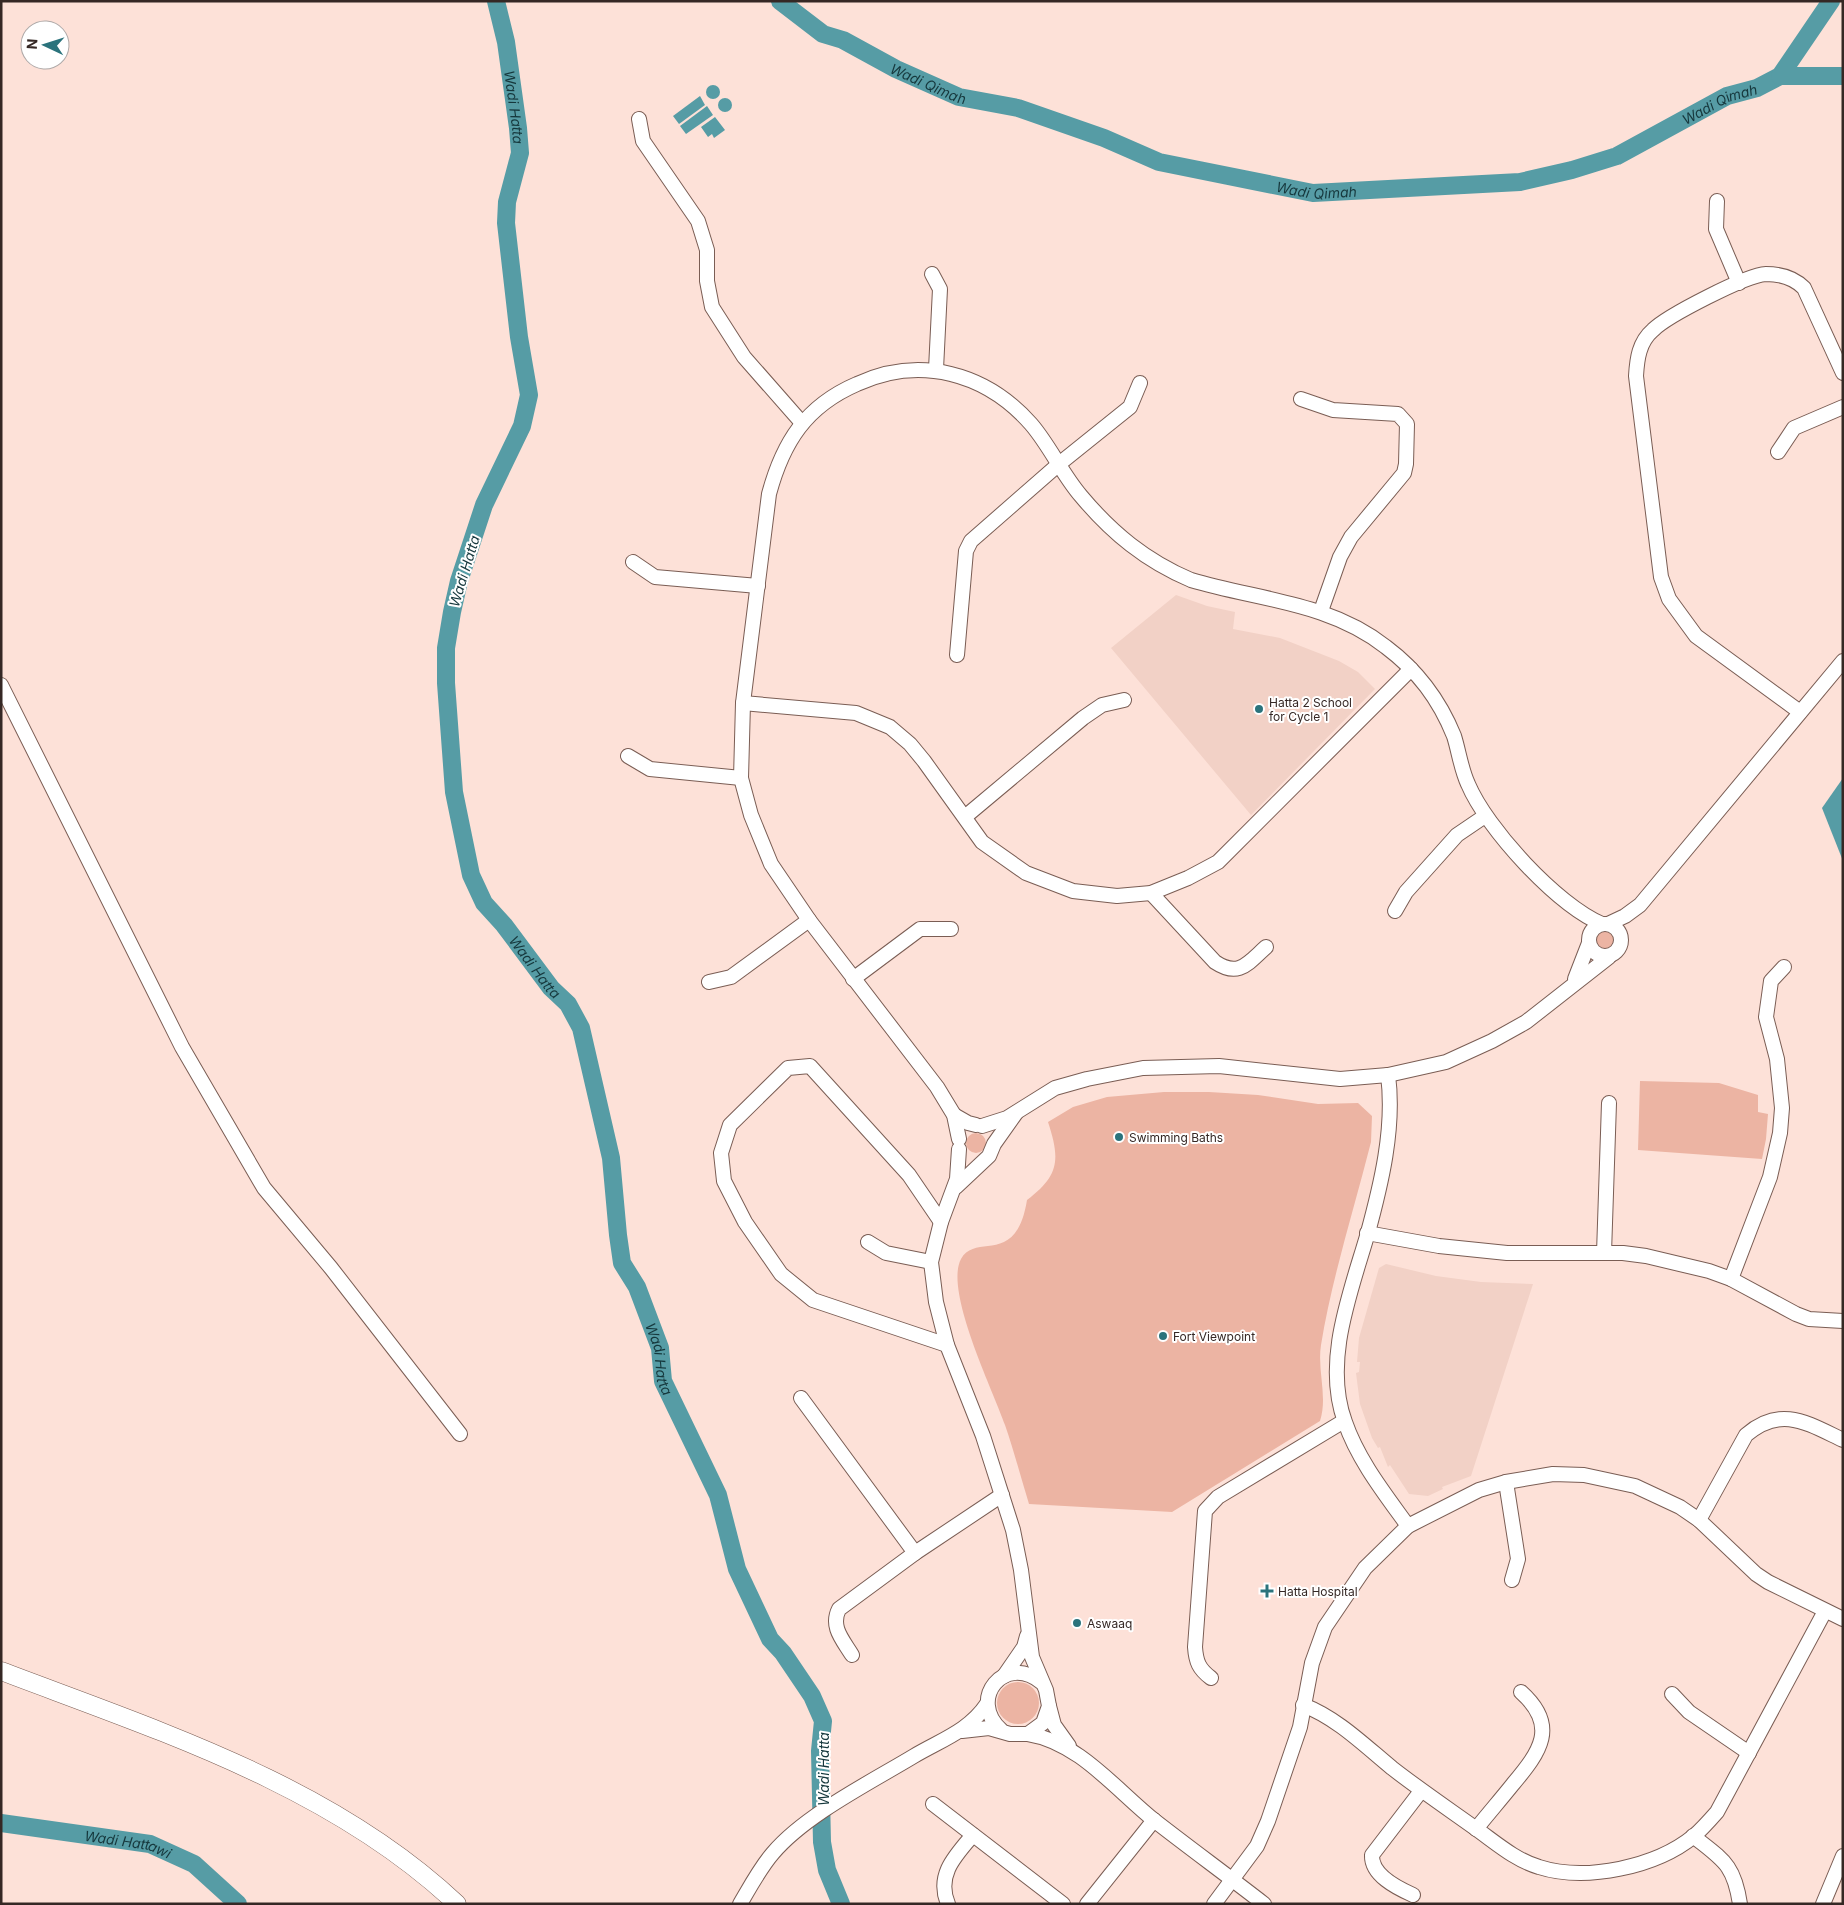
<svg xmlns="http://www.w3.org/2000/svg" width="1844" height="1905" font-family="Inter,sans-serif">
  <rect width="100%" height="100%" fill="#fde1d8"/>
  <g fill="#f2d1c6">
    <polygon points="1176,595 1207,606 1235,612 1233,629 1280,638 1339,661 1358,672 1375,689 1251,815 1111,648"/>
    <polygon points="1386,1264 1436,1276 1481,1282 1533,1284 1471,1476 1442,1487 1443,1489 1428,1496 1409,1494 1390,1465 1388,1467 1380,1447 1378,1448 1372,1438 1360,1404 1356,1373 1359,1372 1360,1362 1357,1362 1359,1338 1379,1268"/>
  </g>
  <g fill="#ecb4a3">
    <circle cx="1605" cy="940" r="10"/>
    <polygon points="1640,1081 1719,1083 1758,1095 1758,1112 1768,1114 1766,1139 1762,1159 1638,1150"/>
    <path d="M1164,1092h45l49,3 60,9 40,-1 14,13 -1,26c-17,68 -39,135 -50,203 -4,26 7,51 -1,76l-148,91 -143,-8c-8,-26 -15,-53 -24,-79 -12,-35 -61,-134 -44,-166 15,-27 55,9 66,-59 33,-25 33,-41 21,-78l25,-15 34,-10z"/>
    <circle cx="976" cy="1143" r="10"/>
    <circle cx="1018" cy="1703" r="21"/>
  </g>
  <g fill="#569ca5">
    <circle cx="713" cy="92" r="7"/>
    <polygon points="700,96 705,105 679,124 673,116"/>
    <circle cx="725" cy="105" r="7"/>
    <polygon points="707,106 713,115 686,134 680,126"/>
    <polygon points="715,117 725,130 714,138 712,134 708,137 701,127"/>
    <polygon points="1843,778 1843,861 1822,808"/>
  </g>
  <g fill="none" stroke-linecap="round" stroke-linejoin="round">
    <g stroke="#569ca5" stroke-width="18">
      <path id="s1" d="M496,1l10,41 12,86 2,25 -13,49 -1,21 13,114 10,58 -7,31 -38,79 -25,76 -7,31 -6,36v35l8,109 17,83 13,28 20,22 47,63 17,16 13,24 30,130 7,77 4,28 15,24 23,61 3,33 55,114 19,74 33,70 13,14 29,43 11,25 -3,30 2,91 5,28 14,34"/>
      <path id="s2" d="M780,1l43,33 20,6 53,29 63,28 59,11 86,30 55,24 154,31 207,-11 52,-12 45,-14 110,-60 30,-8 23,-12 51,-75"/>
      <polyline points="1780,76 1843,76"/>
      <path id="s3" d="M1,1823l149,21 44,20 44,40"/>
    </g>
    <g stroke="#7a5d54" stroke-width="16">
      <g id="minor">
        <polyline points="639,119 643,141 698,221 707,250 707,281 712,307 744,357 802,423"/>
        <polyline points="1717,201 1716,229 1739,283"/>
        <polyline points="932,274 940,289 936,369"/>
        <polyline points="1301,399 1333,410 1398,414 1407,424 1406,464 1404,473 1351,537 1340,557 1321,611"/>
        <polyline points="1778,452 1794,428 1843,407"/>
        <polyline points="633,562 655,577 758,586"/>
        <polyline points="957,655 966,551 971,541 1059,464 1130,407 1140,383"/>
        <polyline points="1,685 182,1047 264,1188 331,1268 460,1434"/>
        <polyline points="743,703 856,713 890,727 910,744 924,761 982,842 1026,873 1073,891 1117,896 1151,893 1188,878 1218,862 1411,669"/>
        <path d="M1800,712l-104,-76 -27,-37 -8,-22 -25,-201c1,-17 3,-34 17,-46 14,-14 93,-55 113,-56 15,0 28,4 38,14l39,85"/>
        <polyline points="628,756 650,769 741,778"/>
        <polyline points="966,816 1083,718 1102,705 1124,700"/>
        <path d="M1151,893l64,69c24,16 33,1 51,-15"/>
        <polyline points="1395,911 1406,892 1457,835 1485,816"/>
        <circle cx="1605" cy="940" r="16"/>
        <polyline points="1608,924 1625,916 1640,905 1843,661"/>
        <polyline points="853,979 920,929 951,929"/>
        <polyline points="1575,979 1589,943"/>
        <polyline points="709,982 731,977 809,920"/>
        <path d="M1388,1075c7,53 -7,110 -21,161 -17,58 -44,126 -22,186 13,38 40,72 63,104"/>
        <polyline points="954,1115 968,1123 976,1125"/>
        <polyline points="982,1126 1007,1118 1055,1088 1087,1079 1143,1068 1219,1066 1340,1079 1388,1075 1446,1062 1492,1041 1526,1022 1609,957"/>
        <path d="M959,1139l-5,-24 -17,-28 -128,-167 -38,-56 -20,-49 -10,-37 2,-75 26,-209c14,-52 37,-88 88,-110 63,-29 129,-11 174,40 19,22 31,50 50,72 31,37 65,65 110,84 67,20 138,22 195,67 32,24 53,52 68,89 5,16 7,33 14,48 19,45 89,121 134,140"/>
        <polyline points="959,1149 957,1179 941,1222 931,1262 936,1302 947,1345 983,1436 1013,1530 1021,1570 1032,1657 1046,1690 1049,1706 1043,1723 1028,1734 1010,1734 989,1728 962,1731"/>
        <polyline points="956,1187 989,1156 994,1144 1016,1113"/>
        <polyline points="941,1222 909,1175 810,1066 788,1068 730,1125 721,1153 724,1181 745,1222 781,1274 813,1300 947,1345"/>
        <polyline points="1367,1233 1439,1246 1507,1253 1623,1253 1646,1256 1709,1271 1731,1279 1796,1314 1809,1319 1843,1321"/>
        <polyline points="868,1242 886,1253 931,1262"/>
        <polyline points="1604,1253 1609,1103"/>
        <polyline points="1731,1279 1770,1177 1780,1133 1782,1108 1777,1059 1766,1017 1771,981 1784,967"/>
        <polyline points="801,1398 915,1553"/>
        <polyline points="1506,1482 1518,1559 1512,1580"/>
        <path d="M1699,1520l47,-85c35,-30 61,-12 97,5"/>
        <path d="M852,1655c-9,-15 -22,-28 -13,-46l76,-56 87,-58"/>
        <polyline points="1004,1676 1024,1647 1027,1636"/>
        <path d="M1211,1678c-12,-9 -15,-16 -16,-31l10,-136 13,-14 126,-76"/>
        <polyline points="1672,1694 1689,1712 1749,1753"/>
        <path d="M1303,1705c34,13 61,40 89,63 27,21 55,40 83,60 20,14 40,32 64,39 47,15 117,0 155,-31 8,-7 16,-16 23,-24l108,-201"/>
        <polyline points="1049,1706 1054,1725 1069,1746"/>
        <path d="M1001,1730c-34,-31 4,-77 40,-48"/>
        <path d="M1028,1734c51,8 88,56 127,87 36,28 73,55 109,83"/>
        <polyline points="933,1804 1063,1904"/>
        <path d="M1476,1829c12,-15 25,-30 37,-45 27,-32 46,-58 8,-92"/>
        <path d="M1693,1836c30,24 41,28 47,68"/>
        <path d="M1413,1895c-16,-7 -42,-20 -41,-40l49,-64"/>
        <path d="M740,1904c10,-17 20,-36 33,-51 32,-38 98,-71 141,-97 27,-16 55,-25 73,-52"/>
        <path d="M948,1904c-12,-29 7,-48 25,-69"/>
        <polyline points="1087,1904 1154,1820"/>
        <polyline points="1214,1904 1257,1846 1268,1821 1300,1727 1312,1663 1325,1627 1365,1568 1408,1526 1479,1490 1506,1482 1553,1474 1584,1475 1635,1486 1680,1507 1699,1520 1756,1574 1768,1582 1843,1619"/>
        <polyline points="1823,1904 1843,1856"/>
      </g>
    </g>
    <g stroke="#7a5d54" stroke-width="19">
      <path id="major" d="M1,1671c158,60 331,115 456,233"/>
    </g>
    <use href="#minor" stroke="#fff" stroke-width="14"/>
    <use href="#major" stroke="#fff" stroke-width="18"/>
  </g>
  <g fill="#2b737c" stroke="#fff" stroke-width="2">
    <circle cx="1259" cy="709" r="5"/>
    <circle cx="1119" cy="1137" r="5"/>
    <circle cx="1163" cy="1336" r="5"/>
    <path d="M1264.5 1583.5h5v5h5v5h-5v5h-5v-5h-5v-5h5z"/>
    <circle cx="1077" cy="1623" r="5"/>
  </g>
  <g text-anchor="middle" dominant-baseline="central" stroke-width="4" stroke-linejoin="round" paint-order="stroke">
    <g font-size="12" fill="#352825" stroke="#fff" text-anchor="start">
      <text x="1269" y="702">Hatta 2 School<tspan x="1269" dy="14">for Cycle 1</tspan></text>
      <text x="1129" y="1137">Swimming Baths</text>
      <text x="1173" y="1336">Fort Viewpoint</text>
      <text x="1278" y="1591">Hatta Hospital</text>
      <text x="1087" y="1623">Aswaaq</text>
    </g>
    <g font-size="14" font-style="italic" fill="#16383d" stroke="#fff">
      <text stroke="none"><textPath href="#s2" startOffset="171">Wadi Qimah</textPath></text>
      <text stroke="none"><textPath href="#s2" startOffset="996">Wadi Qimah</textPath></text>
      <text stroke="none"><textPath href="#s1" startOffset="108">Wadi Hatta</textPath></text>
      <text stroke="none"><textPath href="#s2" startOffset="576">Wadi Qimah</textPath></text>
      <text transform="translate(464 571) rotate(-73)">Wadi Hatta</text>
      <text stroke="none"><textPath href="#s1" startOffset="1009">Wadi Hatta</textPath></text>
      <text stroke="none"><textPath href="#s1" startOffset="1429">Wadi Hatta</textPath></text>
      <text transform="translate(823 1769) rotate(-90)">Wadi Hatta</text>
      <text stroke="none"><textPath href="#s3" startOffset="129">Wadi Hattawi</textPath></text>
    </g>
  </g>
  <rect width="1844" height="1905" fill="none" stroke="#352825" stroke-width="5"/>
  <g transform="translate(45 45) rotate(274)"><circle r="24" fill="#ffffff" stroke="#aea9a8"/>
  <path d="M0-4L9 19L0 12L-9 19Z" fill="#2b737c"/>
  <text y="-8" font-size="14" font-weight="bold" text-anchor="middle" fill="#352825">N</text>
  </g>
</svg>
